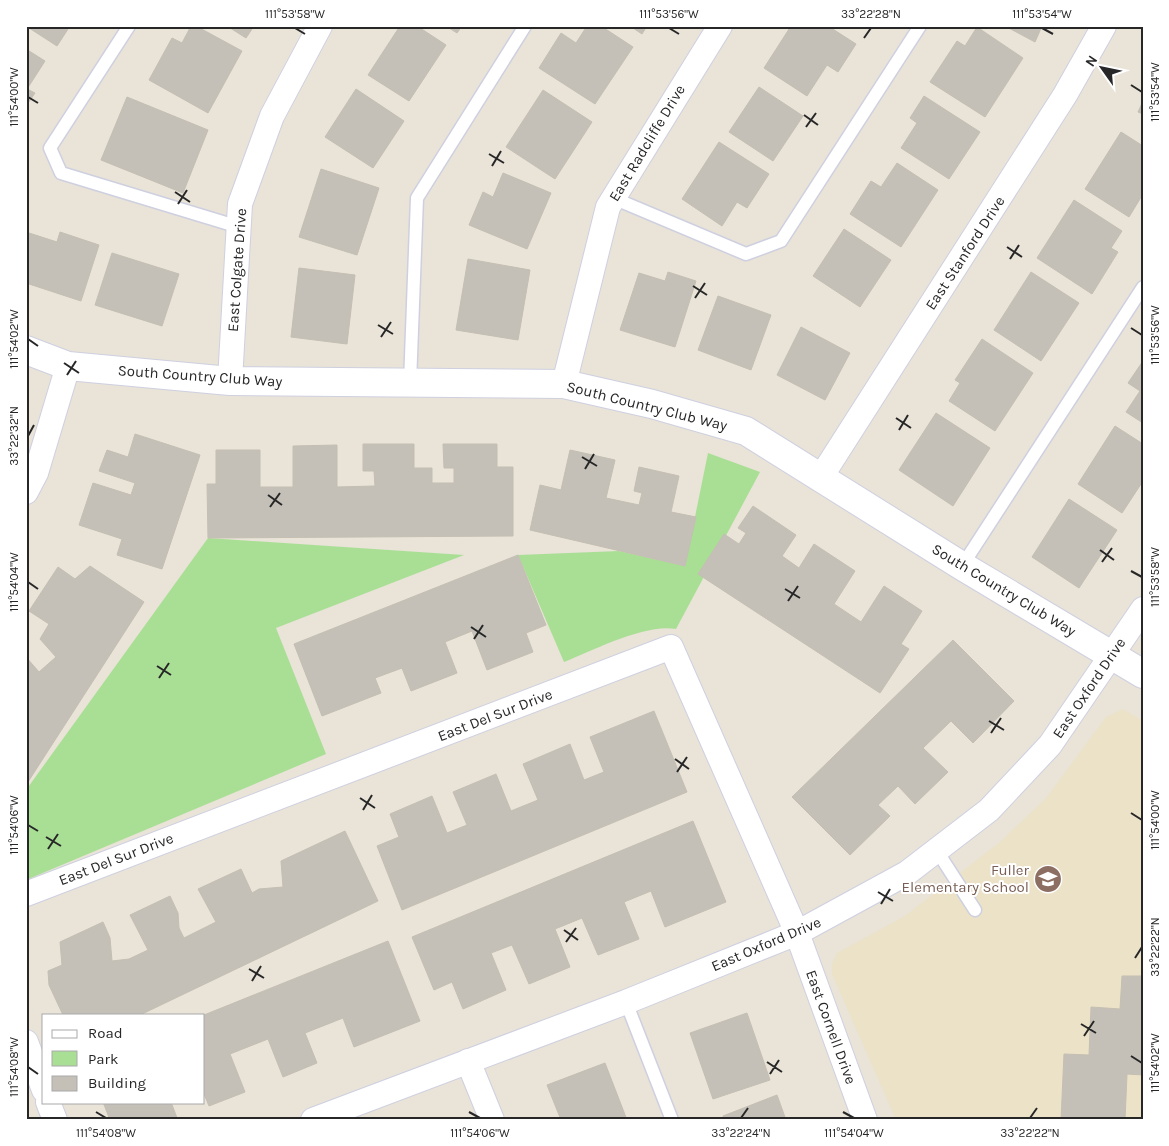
<svg xmlns="http://www.w3.org/2000/svg" width="1169" height="1146" font-family="Karla,sans-serif">
  <rect width="100%" height="100%" fill="#e9e3d8"/>
  <polygon fill="#ebe2c7" points="1123,709 1143,721 1143,1120 896,1120 832,974 832,964 837,953 905,916 1000,842 1046,798 1106,717"/>
  <g fill="#a9df95">
    <path d="M708,453l52,19 -84,157c-29,-6 -83,21 -112,33l-46,-107 101,-4 66,15z"/>
    <polygon points="208,538 464,555 276,628 326,754 26,880 26,790"/>
  </g>
  <g fill="#c4c0b8" stroke="#c4bfb2">
    <polygon points="26,26 70,26 57,46"/>
    <polygon points="191,26 196,26 242,51 208,113 149,80 172,38 182,43"/>
    <polygon points="227,26 254,26 246,38"/>
    <polygon points="400,26 417,26 446,45 409,101 368,75"/>
    <polygon points="446,26 462,26 457,33"/>
    <polygon points="587,26 601,26 633,47 595,104 539,68 561,33 576,43"/>
    <polygon points="630,26 647,26 642,34"/>
    <polygon points="791,26 828,26 856,44 838,72 827,65 807,96 764,68"/>
    <polygon points="1005,26 1042,26 1035,42"/>
    <polygon points="977,27 1023,58 985,117 930,82 957,41 965,46"/>
    <polygon points="26,49 45,61 27,89 35,93 26,106"/>
    <polygon points="759,87 803,116 773,161 729,132"/>
    <polygon points="356,89 404,121 373,168 325,137"/>
    <polygon points="543,90 592,122 555,179 506,147"/>
    <polygon points="924,96 980,132 949,179 901,148 917,123 910,118"/>
    <polygon points="127,97 208,130 183,193 101,160"/>
    <polygon points="1143,101 1143,114 1138,112"/>
    <polygon points="1121,132 1143,146 1143,194 1129,217 1085,189"/>
    <polygon points="719,142 769,174 747,208 737,202 722,226 682,199"/>
    <polygon points="897,163 938,190 901,247 850,214 871,181 881,187"/>
    <polygon points="321,169 379,188 357,255 299,237"/>
    <polygon points="503,173 551,193 527,249 469,225 483,192 493,197"/>
    <polygon points="1074,200 1122,231 1111,248 1118,252 1092,294 1037,258"/>
    <polygon points="844,229 891,260 860,307 813,276"/>
    <polygon points="60,232 99,245 81,301 26,283 26,242 29,233 57,242"/>
    <polygon points="112,253 179,274 162,326 95,305"/>
    <polygon points="468,259 530,270 518,340 456,330"/>
    <polygon points="299,268 355,275 347,344 291,337"/>
    <polygon points="668,272 696,281 675,347 620,330 639,273 665,281"/>
    <polygon points="1031,272 1079,303 1041,361 994,330"/>
    <polygon points="718,296 771,315 751,370 698,350"/>
    <polygon points="801,327 850,353 825,400 777,375"/>
    <polygon points="982,339 1033,373 995,431 949,401 960,383 955,380"/>
    <polygon points="1143,361 1143,423 1126,412 1140,391 1128,383"/>
    <polygon points="936,413 990,448 953,506 899,470"/>
    <polygon points="1115,426 1143,444 1143,481 1122,513 1078,484"/>
    <polygon points="135,434 200,455 162,569 117,555 122,539 79,525 93,483 131,495 135,483 99,471 107,450 128,457"/>
    <polygon points="363,444 414,444 414,468 432,468 432,483 454,483 454,468 444,468 443,444 497,444 497,467 513,467 513,536 208,538 207,484 216,484 216,450 260,450 260,487 293,487 293,446 337,445 337,487 375,486 374,471 363,471"/>
    <polygon points="570,450 615,460 606,498 639,505 642,493 634,491 639,467 679,476 671,512 696,517 685,566 530,530 540,485 561,490"/>
    <polygon points="1069,499 1117,530 1079,588 1032,557"/>
    <polygon points="753,506 796,535 782,556 799,568 814,544 855,571 834,604 861,622 884,586 922,611 901,644 909,649 880,693 698,574 724,534 739,544 746,533 738,528"/>
    <polygon points="518,555 546,625 526,633 533,652 487,670 472,631 445,642 457,673 411,691 402,668 375,678 381,693 322,716 294,644"/>
    <polygon points="90,566 144,602 26,785 26,657 39,672 56,657 40,639 49,624 29,611 58,567 75,579"/>
    <polygon points="953,640 1014,701 973,743 951,721 923,748 948,772 915,804 898,786 878,805 890,816 850,855 792,797"/>
    <polygon points="654,711 687,792 402,910 377,846 399,837 390,814 432,796 447,833 467,825 453,792 496,774 511,811 538,800 523,764 570,744 584,780 604,772 590,737"/>
    <polygon points="693,821 726,902 665,927 651,891 624,902 639,939 598,955 582,918 555,929 570,967 529,984 512,945 491,953 506,990 463,1009 452,982 434,990 412,937"/>
    <polygon points="345,831 378,901 140,1015 63,1015 49,985 48,971 62,965 60,942 103,922 110,938 112,961 129,959 148,950 130,915 170,896 178,913 179,928 184,938 216,922 198,889 241,869 252,893 259,889 283,887 281,861"/>
    <polygon points="388,941 420,1021 354,1047 343,1018 305,1033 317,1063 283,1077 268,1039 230,1054 245,1092 209,1106 204,1094 204,1015"/>
    <polygon points="1122,976 1143,976 1143,1075 1127,1074 1125,1120 1061,1120 1064,1054 1089,1055 1091,1007 1120,1009"/>
    <polygon points="747,1013 770,1080 713,1099 690,1033"/>
    <polygon points="605,1063 627,1120 561,1120 547,1085"/>
    <polygon points="777,1095 786,1120 724,1120 723,1116"/>
    <polygon points="103,1102 171,1102 177,1118 173,1120 110,1120"/>
  </g>
  <g fill="none" stroke-linecap="round" stroke-linejoin="round">
    <g stroke="#ced0e0" stroke-width="15">
      <g id="lane">
        <polyline points="129,26 50,148 61,173 239,227"/>
        <polyline points="613,198 746,254 781,241 920,26"/>
        <polyline points="410,383 417,198 525,26"/>
        <polyline points="962,566 1143,287"/>
        <polyline points="937,851 975,910"/>
        <polyline points="626,1002 672,1120"/>
      </g>
    </g>
    <g stroke="#ced0e0" stroke-width="26">
      <g id="street">
        <polyline points="230,381 240,204 272,116 320,26"/>
        <polyline points="564,384 608,207 720,26"/>
        <polyline points="821,477 1065,95 1104,26"/>
        <polyline points="26,492 36,473 68,366"/>
        <polyline points="26,894 671,647 797,933 865,1120"/>
        <polyline points="26,1042 44,1090"/>
        <polyline points="468,1061 492,1120"/>
        <polyline points="48,1102 55,1120"/>
        <polyline points="313,1120 626,1002 797,933 907,873 989,810 1050,745 1143,609"/>
      </g>
    </g>
    <g stroke="#ced0e0" stroke-width="30">
      <polyline id="secondary" points="26,350 68,366 230,381 564,384 652,404 746,431 962,566 1143,674"/>
    </g>
    <use href="#lane" stroke="#fff" stroke-width="12"/>
    <use href="#street" stroke="#fff" stroke-width="24"/>
    <use href="#secondary" stroke="#fff" stroke-width="28"/>
  </g>
  <path fill="none" stroke="#272727" stroke-width="2" d="M295,28l10,6M669,28l10,6M1042,28l11,6M864,38l7,-10M1131,85l11,7M28,97l10,6M804,115l14,10M806,127l10,-14M489,154l15,9M492,166l9,-15M175,192l15,10M178,204l9,-14M1007,247l15,10M1010,259l9,-14M693,286l14,9M695,298l10,-15M378,325l15,9M1131,328l11,7M381,337l10,-15M28,339l10,7M64,363l15,10M67,375l9,-14M896,418l15,10M899,430l9,-15M28,436l6,-11M582,457l15,9M585,469l9,-15M268,495l14,10M270,507l10,-14M1100,550l14,10M1102,562l10,-14M1131,571l11,6M28,582l10,7M785,589l15,9M788,601l10,-15M471,627l15,10M474,639l9,-14M157,666l14,9M159,678l10,-15M989,721l15,9M991,733l10,-15M675,759l14,10M677,772l10,-15M360,798l15,10M363,810l9,-15M1131,813l11,7M28,825l10,6M46,837l15,9M48,849l10,-15M878,892l15,9M881,904l9,-15M564,930l14,10M566,942l10,-14M1135,958l7,-11M249,969l15,9M252,981l9,-15M1081,1024l15,9M1084,1036l10,-15M1131,1056l11,7M767,1062l15,10M28,1067l10,7M770,1074l9,-14M96,1112l10,6M469,1112l11,6M843,1112l11,6M741,1118l7,-10M1030,1118l7,-10"/>
  <defs>
    <g id="school-disc" transform="scale(1.4375)"><circle r="9.5" fill="#8d6e63" stroke="#fff"/><path d="M0-5L7-2L0 1L-7-2ZM-4 1L0 2.5L4 1V4Q0 6-4 4Z" fill="#fff"/></g>
  </defs>
  <g fill-rule="evenodd">
    <use href="#school-disc" x="1048" y="879"/>
  </g>
  <g text-anchor="middle" dominant-baseline="central" stroke-width="4" stroke-linejoin="round" paint-order="stroke">
    <g font-size="15" fill="#272727" stroke="#fff">
      <text transform="translate(647 143) rotate(-59)">East Radcliffe Drive</text>
      <text transform="translate(965 253) rotate(-57)">East Stanford Drive</text>
      <text transform="translate(237 270) rotate(-86)">East Colgate Drive</text>
      <text transform="translate(200 376) rotate(4)">South Country Club Way</text>
      <text transform="translate(647 406) rotate(14)">South Country Club Way</text>
      <text transform="translate(1004 590) rotate(31)">South Country Club Way</text>
      <text transform="translate(1089 688) rotate(-56)">East Oxford Drive</text>
      <text transform="translate(495 715) rotate(-21)">East Del Sur Drive</text>
      <text transform="translate(116 859) rotate(-21)">East Del Sur Drive</text>
      <text transform="translate(766 944) rotate(-23)">East Oxford Drive</text>
      <text transform="translate(831 1027) rotate(70)">East Cornell Drive</text>
    </g>
    <g font-size="15" fill="#785e54" stroke="#fff" text-anchor="end">
      <text x="1029" y="870">Fuller<tspan x="1029" dy="17">Elementary School</tspan></text>
    </g>
  </g>
  <rect width="1169" height="1146" fill="none" stroke="#ffffff" stroke-width="55"/>
  <rect x="42" y="1014" width="162" height="90" fill="#ffffff" stroke="#a9a9a9"/>
  <rect x="52" y="1030" width="25" height="8" fill="#ffffff" stroke="#a9a9a9"/>
  <text x="88" y="1038" font-size="15" fill="#272727">Road</text>
  <rect x="52" y="1051" width="25" height="15" fill="#a9df95" stroke="#a9a9a9"/>
  <text x="88" y="1064" font-size="15" fill="#272727">Park</text>
  <rect x="52" y="1076" width="25" height="15" fill="#c4c0b8" stroke="#a9a9a9"/>
  <text x="88" y="1088" font-size="15" fill="#272727">Building</text>
  <g transform="translate(1102 68) rotate(303)" stroke="#ffffff" stroke-width="4" paint-order="stroke">
  <path d="M0-4L9 19L0 12L-9 19Z" fill="#272727"/>
  <text y="-8" font-size="14" font-weight="bold" text-anchor="middle" fill="#272727">N</text>
  </g>
  <rect x="28" y="28" width="1114" height="1090" fill="none" stroke="#272727" stroke-width="2"/>
  <g font-size="12" text-anchor="middle" fill="#272727">
    <text x="295" y="18">111°53'58"W</text>
    <text x="669" y="18">111°53'56"W</text>
    <text x="871" y="18">33°22'28"N</text>
    <text x="1042" y="18">111°53'54"W</text>
    <text transform="translate(1155 92) rotate(-90)" y="4">111°53'54"W</text>
    <text transform="translate(14 97) rotate(-90)" y="4">111°54'00"W</text>
    <text transform="translate(1155 335) rotate(-90)" y="4">111°53'56"W</text>
    <text transform="translate(14 339) rotate(-90)" y="4">111°54'02"W</text>
    <text transform="translate(14 436) rotate(-90)" y="4">33°22'32"N</text>
    <text transform="translate(1155 577) rotate(-90)" y="4">111°53'58"W</text>
    <text transform="translate(14 582) rotate(-90)" y="4">111°54'04"W</text>
    <text transform="translate(1155 820) rotate(-90)" y="4">111°54'00"W</text>
    <text transform="translate(14 825) rotate(-90)" y="4">111°54'06"W</text>
    <text transform="translate(1155 947) rotate(-90)" y="4">33°22'22"N</text>
    <text transform="translate(1155 1063) rotate(-90)" y="4">111°54'02"W</text>
    <text transform="translate(14 1067) rotate(-90)" y="4">111°54'08"W</text>
    <text x="106" y="1137">111°54'08"W</text>
    <text x="480" y="1137">111°54'06"W</text>
    <text x="741" y="1137">33°22'24"N</text>
    <text x="854" y="1137">111°54'04"W</text>
    <text x="1030" y="1137">33°22'22"N</text>
  </g>
</svg>
